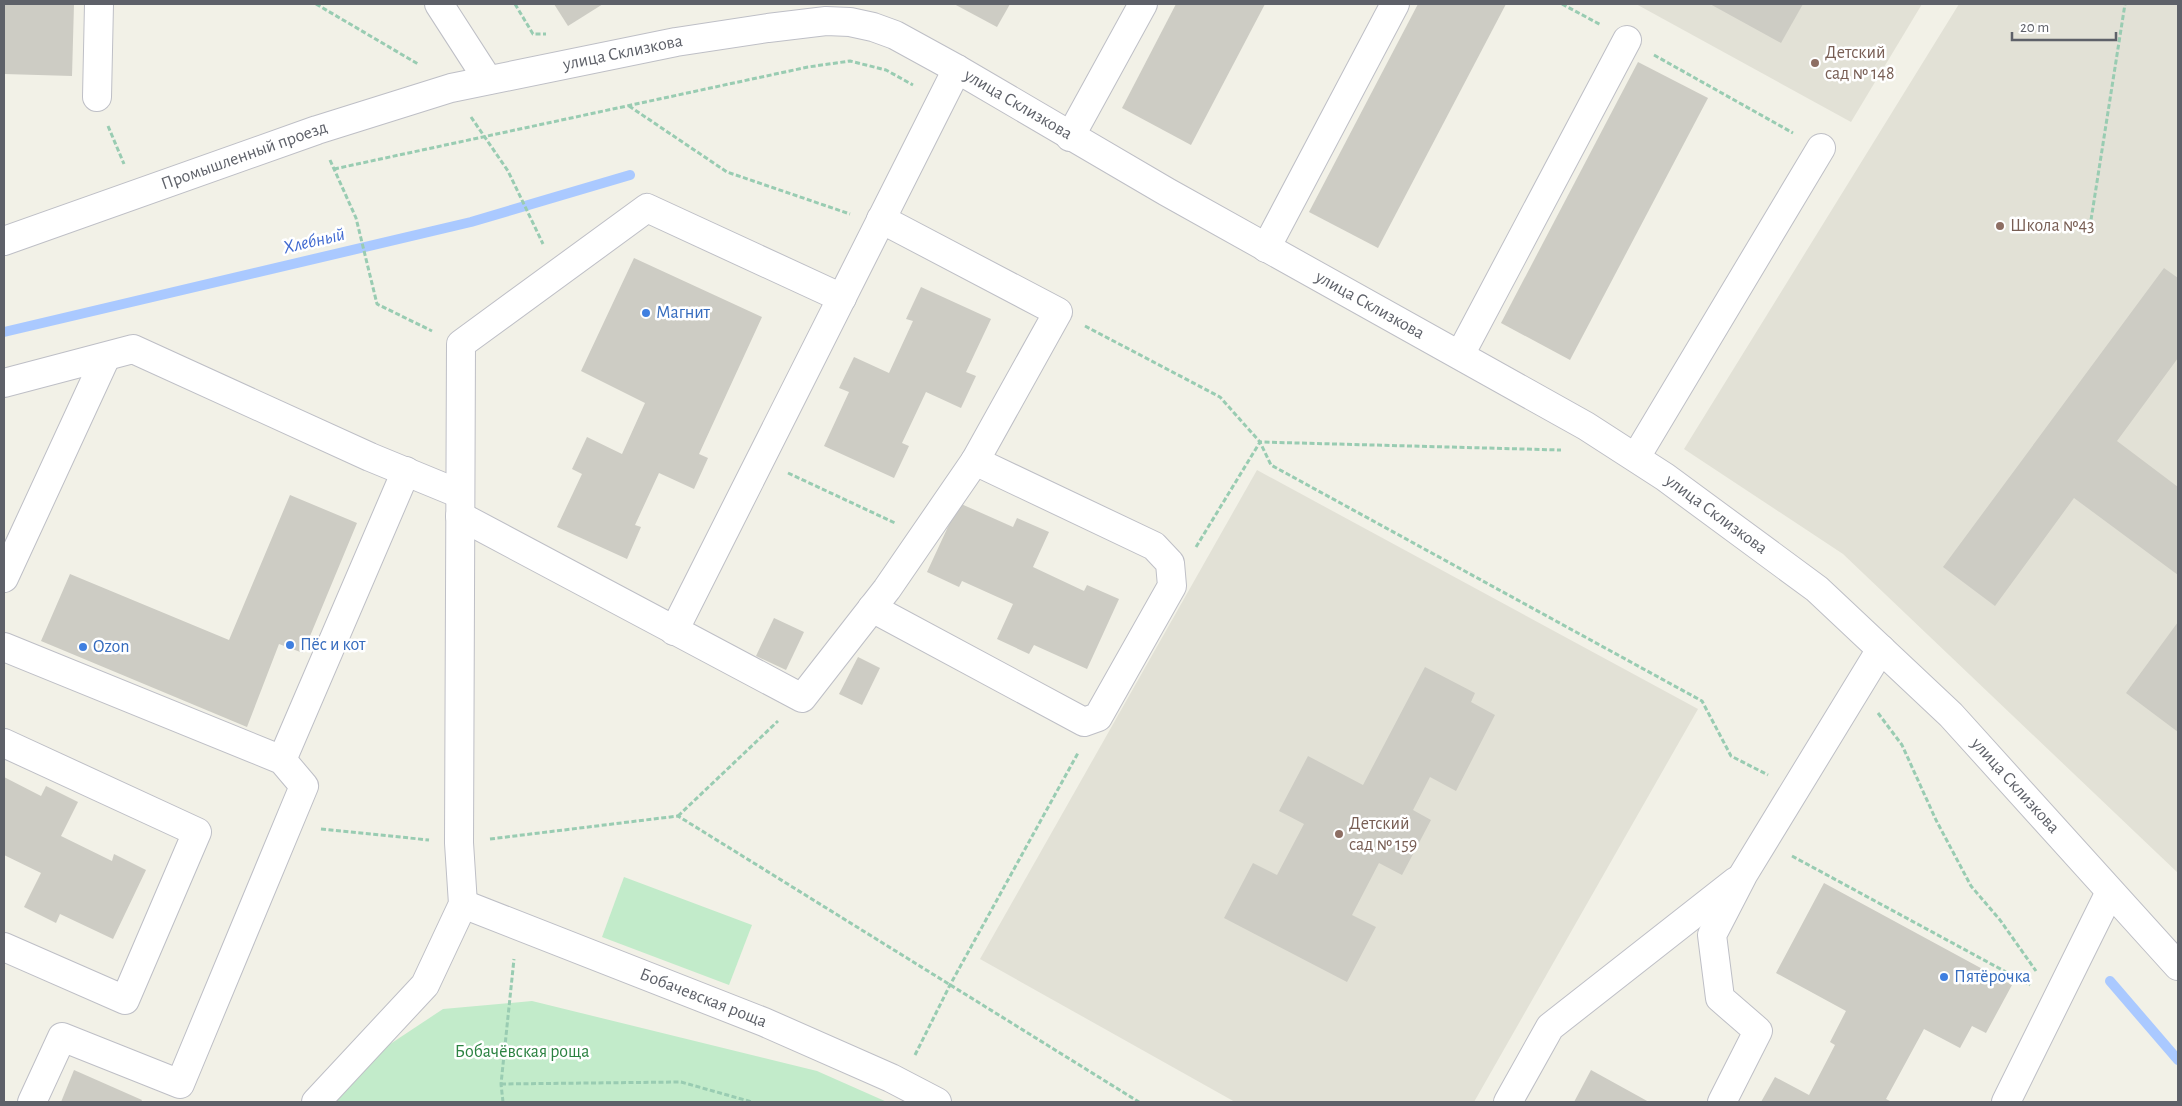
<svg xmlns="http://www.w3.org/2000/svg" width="2182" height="1106" font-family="'Alegreya Sans',sans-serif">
  <rect width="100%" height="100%" fill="#f2f1e7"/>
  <g fill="#e2e1d6">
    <polygon points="1636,4 1922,4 1851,122"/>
    <polygon points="1959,4 2178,4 2178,873 1843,554 1684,449"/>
    <polygon points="1257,470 1698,709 1474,1102 1235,1102 980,959"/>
  </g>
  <g fill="#c2ebca">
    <polygon points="624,877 752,925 729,985 602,937"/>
    <polygon points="532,1001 817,1071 887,1102 337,1102 351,1070 443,1009"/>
  </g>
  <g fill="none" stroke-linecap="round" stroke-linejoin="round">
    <g stroke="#aac9ff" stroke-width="10">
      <polyline points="4,332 471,222 630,175"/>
      <polyline points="2110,981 2178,1060"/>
    </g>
  </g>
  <g fill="#cdccc4">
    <polygon points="4,4 74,4 72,76 4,74"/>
    <polygon points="554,4 603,4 568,26"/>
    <polygon points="954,4 1010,4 997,27"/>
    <polygon points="1176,4 1265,4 1191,145 1122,108"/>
    <polygon points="1418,4 1506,4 1378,248 1309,212"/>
    <polygon points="1710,4 1803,4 1781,43"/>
    <polygon points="1638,62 1708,98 1570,360 1501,323"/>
    <polygon points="634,258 762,317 699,454 708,458 694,489 659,473 635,525 641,527 627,559 557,527 582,474 572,469 587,437 622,454 645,403 581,371"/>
    <polygon points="2164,268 2178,278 2178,358 2117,441 2178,487 2178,575 2074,498 1995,606 1943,567"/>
    <polygon points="921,287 991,319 966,372 976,376 961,408 926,392 902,443 909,446 894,478 824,446 849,392 839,388 854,357 889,373 913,321 906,319"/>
    <polygon points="290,495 357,523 303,653 279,644 247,727 41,641 70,574 229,640"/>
    <polygon points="959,503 1013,527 1017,518 1049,532 1033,567 1084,591 1087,585 1119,599 1087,669 1034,645 1029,654 997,639 1013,604 962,581 959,587 927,572"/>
    <polygon points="774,618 804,632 786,670 756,656"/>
    <polygon points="2178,622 2178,732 2126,693"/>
    <polygon points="858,657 880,668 862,705 839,694"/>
    <polygon points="1425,667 1475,693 1471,702 1495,715 1456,791 1430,777 1413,810 1431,820 1402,875 1379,863 1352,915 1376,927 1347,982 1224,918 1253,863 1277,875 1304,824 1279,811 1308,756 1363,785"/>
    <polygon points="4,777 41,796 46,786 78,802 61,836 112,861 114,854 146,870 113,939 60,914 56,923 24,907 41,873 4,855"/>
    <polygon points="1824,883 2012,985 1986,1033 1972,1026 1960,1048 1924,1029 1886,1099 1892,1102 1761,1102 1775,1077 1809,1095 1835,1045 1830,1042 1846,1011 1776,973"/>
    <polygon points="74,1070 142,1100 141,1102 61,1102"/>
    <polygon points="1591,1070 1649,1102 1574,1102"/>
  </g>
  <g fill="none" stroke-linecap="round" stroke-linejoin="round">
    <g stroke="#bebfc6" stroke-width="30">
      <g id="minor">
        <polyline points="439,4 488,80"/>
        <polyline points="97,97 99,4"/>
        <polyline points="1070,137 1143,4"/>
        <path id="s1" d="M4,241l313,-111 134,-42 225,-46 92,-14 58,-7 24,1 23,5 22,8 62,34 210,123 419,234 79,51 152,112 134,126 227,251"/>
        <polyline points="1266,248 1395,4"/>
        <polyline points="1460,355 1627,40"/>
        <polyline points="4,383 133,349 370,457 460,494"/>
        <polyline points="1636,457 1821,148"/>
        <polyline points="460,516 802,698 887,589 975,461 1058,312 881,219"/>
        <polyline points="4,578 106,357"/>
        <polyline points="872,608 1084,722 1098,717 1172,586 1170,563 1154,546 975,461"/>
        <polyline points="674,631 957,69"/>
        <polyline points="4,647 282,760 304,786 180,1084 62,1037 32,1102"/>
        <polyline points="4,743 197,832 125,1000 4,947"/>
        <polyline points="282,760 406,471"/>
        <path id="s2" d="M463,904l301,118 127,56 46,24"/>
        <polyline points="316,1102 425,985 463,904 459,843 461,344 647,208 842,298"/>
        <polyline points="1508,1102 1550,1027 1736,881"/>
        <polyline points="1722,1102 1758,1031 1720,998 1712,935 1743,875 1881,649"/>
        <polyline points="2006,1102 2110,892"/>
      </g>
    </g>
    <g stroke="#99ccb2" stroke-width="3" stroke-dasharray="5 2.5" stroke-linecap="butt">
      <polyline points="316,4 418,64"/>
      <polyline points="515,4 533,34 546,34"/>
      <polyline points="1562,4 1601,25"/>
      <polyline points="1654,55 1793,133"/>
      <polyline points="629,106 727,172 850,214"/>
      <polyline points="471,117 508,171 543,244"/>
      <polyline points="108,126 124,164"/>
      <polyline points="330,160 356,218 377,304 432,331"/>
      <polyline points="334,169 808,67 850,61 886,70 913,85"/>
      <polyline points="2091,220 2125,4"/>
      <polyline points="1085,326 1220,397 1260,442 1271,465 1702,701 1731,756 1768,775"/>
      <polyline points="788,473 895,523"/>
      <polyline points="1196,547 1260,442 1561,450"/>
      <polyline points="1878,713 1902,745 1936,820 1971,886 2000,920 2036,971"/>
      <polyline points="678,816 778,721"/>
      <polyline points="321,829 429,840"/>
      <polyline points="490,839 678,816 1139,1102"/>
      <polyline points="1792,856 2030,985"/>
      <polyline points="915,1055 950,985 1078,753"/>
      <polyline points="501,1084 681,1082 752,1102"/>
      <polyline points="503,1102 501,1084 514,959"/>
    </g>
    <use href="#minor" stroke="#fff" stroke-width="28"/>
  </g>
  <g fill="#8d6e63" stroke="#fff" stroke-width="2">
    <circle cx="1815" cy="63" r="5"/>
    <circle cx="2000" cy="226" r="5"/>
    <circle cx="1339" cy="834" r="5"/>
  </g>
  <g fill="#3f7fe0" stroke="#fff" stroke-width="2">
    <circle cx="646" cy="313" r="5"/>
    <circle cx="290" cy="645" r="5"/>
    <circle cx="83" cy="647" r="5"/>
    <circle cx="1944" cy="977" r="5"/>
  </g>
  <g text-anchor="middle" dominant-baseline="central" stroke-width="5" stroke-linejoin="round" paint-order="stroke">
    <g font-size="18" fill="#5e6169" stroke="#fff">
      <text stroke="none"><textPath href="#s1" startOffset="648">улица Склизкова</textPath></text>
      <text stroke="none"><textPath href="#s1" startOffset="1066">улица Склизкова</textPath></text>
      <text stroke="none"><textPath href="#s1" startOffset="255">Промышленный проезд</textPath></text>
      <text stroke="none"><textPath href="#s1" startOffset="1471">улица Склизкова</textPath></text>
      <text stroke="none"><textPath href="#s1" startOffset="1876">улица Склизкова</textPath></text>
      <text stroke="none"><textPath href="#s1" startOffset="2281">улица Склизкова</textPath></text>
      <text stroke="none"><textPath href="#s2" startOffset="258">Бобачевская роща</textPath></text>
    </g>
    <g font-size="18" fill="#785e54" stroke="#fff" text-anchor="start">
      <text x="1825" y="53">Детский<tspan x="1825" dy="21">сад № 148</tspan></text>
      <text x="2010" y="226">Школа №43</text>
      <text x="1349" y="824">Детский<tspan x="1349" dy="21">сад № 159</tspan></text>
    </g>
    <g font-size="18" fill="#366cbe" stroke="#fff" text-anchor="start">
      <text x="656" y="313">Магнит</text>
      <text x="300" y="645">Пёс и кот</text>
      <text x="93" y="647">Ozon</text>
      <text x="1954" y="977">Пятёрочка</text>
    </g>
    <g font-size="18" fill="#2b8241" stroke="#fff">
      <text x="522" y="1052">Бобачёвская роща</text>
    </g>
    <g font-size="19" font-style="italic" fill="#3f69d0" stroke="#fff">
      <text transform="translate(314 241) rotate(-13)">Хлебный</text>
    </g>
  </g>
  <rect width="2182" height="1106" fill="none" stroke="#5e6169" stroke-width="10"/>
  <path d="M2012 32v8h104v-8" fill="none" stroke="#5e6169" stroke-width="2.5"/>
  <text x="2020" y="32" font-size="15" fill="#5e6169" stroke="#ffffff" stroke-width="4" paint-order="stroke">20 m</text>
</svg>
